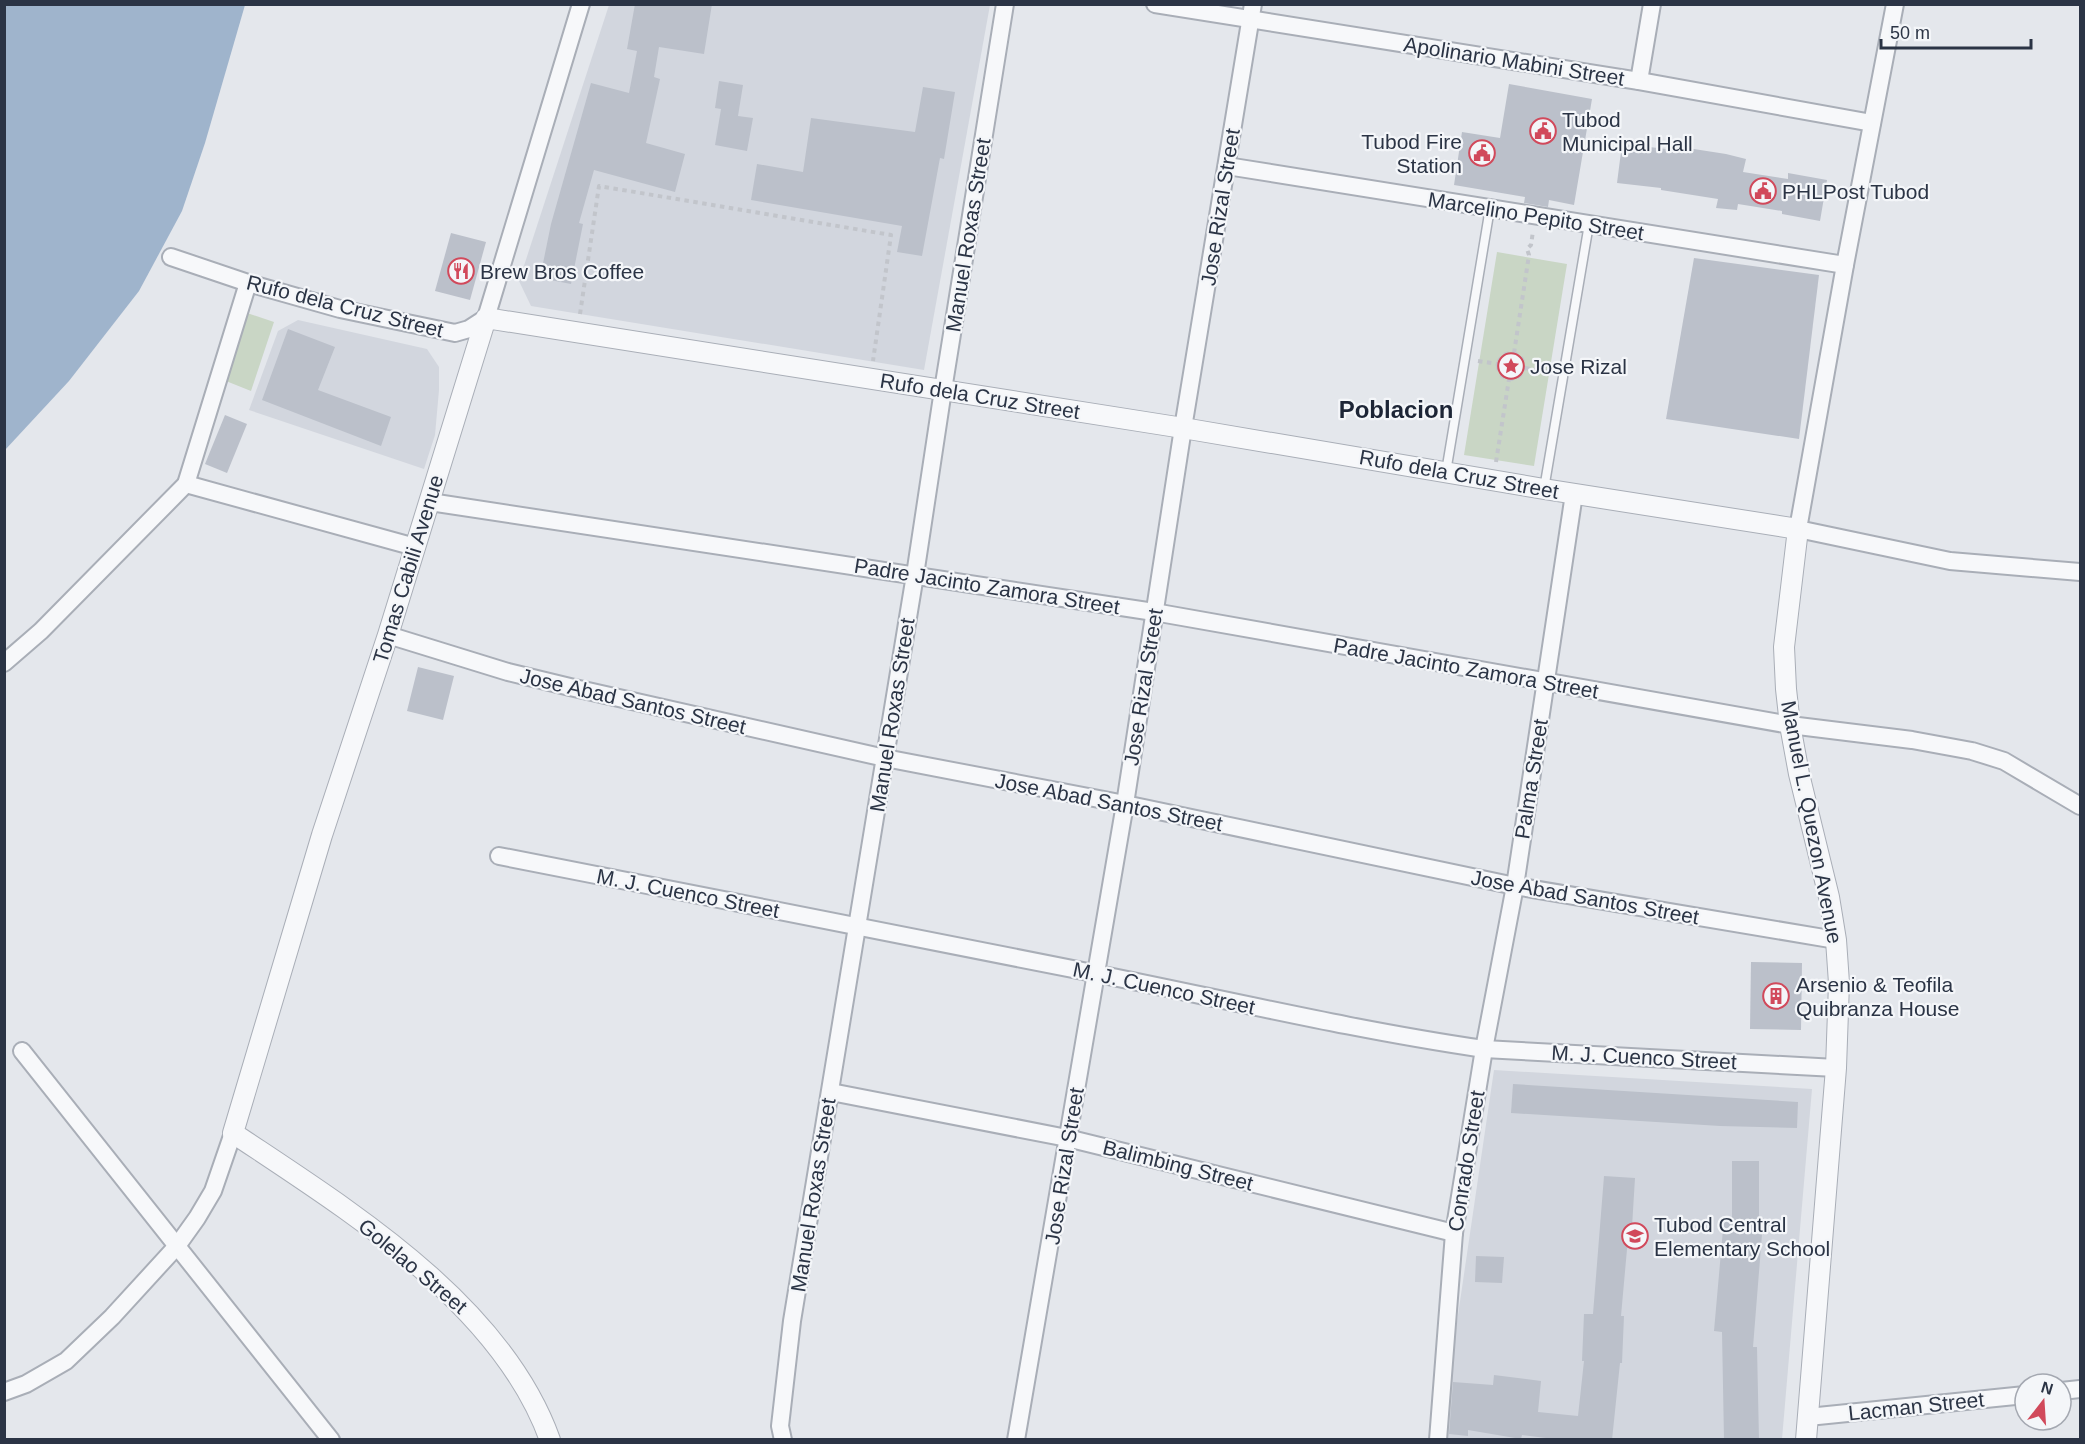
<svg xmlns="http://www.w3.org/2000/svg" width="2085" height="1444" font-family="Arial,sans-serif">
  <rect width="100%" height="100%" fill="#e4e7ec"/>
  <g fill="#d2d6de">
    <polygon points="609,5 990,5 924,370 531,306 519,281"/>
    <polygon points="298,320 427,349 439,367 439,390 435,435 424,469 249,410 278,331"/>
    <polygon points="1494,1070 1812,1089 1782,1439 1446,1440 1448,1383"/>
  </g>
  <g fill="#c9d6c5">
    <polygon points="1497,252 1567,264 1534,466 1464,455"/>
    <polygon points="244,312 274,322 251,391 221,379"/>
  </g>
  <polygon fill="#9fb4cc" points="5,4 245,5 205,143 182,211 139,291 69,381 5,450"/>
  <g fill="#bbc0ca">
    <polygon points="635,4 712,4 704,54 659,47 654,77 660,79 646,143 685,154 675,192 594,170 579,223 583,224 571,284 540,278 551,224 591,83 629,93 637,51 627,49"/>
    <polygon points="719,81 743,85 738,116 753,118 747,151 715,145 721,109 715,108"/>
    <polygon points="1509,84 1592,99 1574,205 1549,200 1548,207 1524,203 1525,197 1454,185 1462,132 1500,138"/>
    <polygon points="923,87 955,92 944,159 940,158 922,256 897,252 902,226 751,200 757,164 803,172 811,118 915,132"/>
    <polygon points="1622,144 1667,149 1668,145 1726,154 1746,159 1743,172 1788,179 1788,173 1827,180 1820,221 1782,214 1782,211 1738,204 1737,210 1716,208 1718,199 1661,190 1661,188 1617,183"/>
    <polygon points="451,233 486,242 470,300 435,291"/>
    <polygon points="1694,258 1819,275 1799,439 1666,419"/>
    <polygon points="288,329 335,347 318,390 391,417 381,446 262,400"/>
    <polygon points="225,415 247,424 227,473 205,464"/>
    <polygon points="418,667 454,676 443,720 407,711"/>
    <polygon points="1751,962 1802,963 1801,1030 1750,1029"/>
    <polygon points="1513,1084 1798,1102 1797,1128 1720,1126 1511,1113"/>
    <polygon points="1732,1161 1759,1161 1759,1221 1763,1222 1753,1347 1757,1347 1759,1440 1724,1440 1722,1332 1714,1331 1724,1218 1732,1219"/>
    <polygon points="1604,1176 1635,1178 1632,1227 1629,1227 1621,1316 1624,1316 1622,1363 1620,1363 1612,1440 1562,1440 1522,1435 1521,1439 1468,1430 1468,1436 1449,1434 1453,1382 1493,1385 1494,1375 1541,1381 1538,1412 1578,1416 1584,1361 1582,1361 1584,1314 1593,1314"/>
    <polygon points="1476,1256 1504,1257 1502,1283 1475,1282"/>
  </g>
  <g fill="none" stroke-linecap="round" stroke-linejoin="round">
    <g stroke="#a9aeb7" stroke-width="11">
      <g id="service">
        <polyline points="1446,472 1490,208"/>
        <polyline points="1544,489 1589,224"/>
      </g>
    </g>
    <g stroke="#a9aeb7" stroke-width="20">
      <g id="minor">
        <polyline points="1155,4 1639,81 1872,123"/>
        <polyline points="1895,4 1845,265 1798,529 1950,561 2080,572"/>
        <polyline points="1639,81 1652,4"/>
        <polyline points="1227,166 1845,265"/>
        <polyline points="171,257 248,283 340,309 455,333 469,329 486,318 581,4"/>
        <polyline points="186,484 415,547"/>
        <polyline points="430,502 1154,612 1790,725 1912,740 1972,751 2004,761 2080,806"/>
        <polyline points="388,635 508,672 570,687 885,758 1125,804 1515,886 1836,940"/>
        <polyline points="4,663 41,631 186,484 248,283"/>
        <path d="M499,856c198,39 396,77 594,117 131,26 260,57 391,76l352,19"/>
        <polyline points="22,1051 331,1440"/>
        <polyline points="831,1092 1067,1138 1454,1233"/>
        <polyline points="2061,1391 2080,1389"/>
        <polyline points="4,1392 26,1384 66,1361 112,1317 177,1246 197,1218 213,1191 233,1133"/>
        <polyline points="1808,1417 2025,1395"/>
        <polyline points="783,1440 780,1426 792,1321 915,575 943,390 1005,4"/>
        <polyline points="1016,1440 1125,804 1183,428 1253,4"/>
        <polyline points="1438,1440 1454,1233 1484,1049 1515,886 1574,494"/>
      </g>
    </g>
    <g stroke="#a9aeb7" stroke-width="22">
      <path id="tertiary" d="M550,1440c-49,-137 -202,-230 -317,-307l89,-298 66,-200 98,-317 697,110 361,61 254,40 -14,118 2,42 4,36 9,49 30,123 7,43 3,43 -3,85 -30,372"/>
    </g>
    <g stroke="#c2c5cb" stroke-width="4" stroke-dasharray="4.5 4.5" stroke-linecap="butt">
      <polyline points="580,314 599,186 891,235 873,361"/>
      <circle cx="1511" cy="366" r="13"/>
      <polyline points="1514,353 1529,255 1527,249 1531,245 1533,231"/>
      <polyline points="1478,361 1498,364"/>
      <polyline points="1525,368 1551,372"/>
      <polyline points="1496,462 1509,379"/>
    </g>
    <use href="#service" stroke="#f7f8fa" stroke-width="8"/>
    <use href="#minor" stroke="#f7f8fa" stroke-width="16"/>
    <use href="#tertiary" stroke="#f7f8fa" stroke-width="20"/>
  </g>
  <defs>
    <g id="civic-ring" transform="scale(1.35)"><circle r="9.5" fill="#f4f6f9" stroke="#d1495b" stroke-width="1.5"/><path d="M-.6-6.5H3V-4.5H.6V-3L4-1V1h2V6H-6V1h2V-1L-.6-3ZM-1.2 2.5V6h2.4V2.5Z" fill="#d1495b"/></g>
    <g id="restaurant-ring" transform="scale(1.35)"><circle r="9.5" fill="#f4f6f9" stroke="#d1495b" stroke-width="1.5"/><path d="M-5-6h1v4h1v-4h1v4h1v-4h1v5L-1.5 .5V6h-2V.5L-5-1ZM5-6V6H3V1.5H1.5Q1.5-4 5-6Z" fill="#d1495b"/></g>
    <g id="sight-ring" transform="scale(1.35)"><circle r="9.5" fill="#f4f6f9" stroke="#d1495b" stroke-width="1.5"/><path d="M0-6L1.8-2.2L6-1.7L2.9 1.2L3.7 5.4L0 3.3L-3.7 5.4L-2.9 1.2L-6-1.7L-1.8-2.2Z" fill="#d1495b"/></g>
    <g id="building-ring" transform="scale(1.35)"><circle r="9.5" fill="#f4f6f9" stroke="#d1495b" stroke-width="1.5"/><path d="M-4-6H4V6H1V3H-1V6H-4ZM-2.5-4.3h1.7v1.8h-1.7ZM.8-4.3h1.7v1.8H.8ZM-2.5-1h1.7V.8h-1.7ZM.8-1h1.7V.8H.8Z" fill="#d1495b"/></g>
    <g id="school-ring" transform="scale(1.35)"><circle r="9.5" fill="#f4f6f9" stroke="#d1495b" stroke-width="1.5"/><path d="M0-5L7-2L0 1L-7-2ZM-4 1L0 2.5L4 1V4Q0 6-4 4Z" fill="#d1495b"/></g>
  </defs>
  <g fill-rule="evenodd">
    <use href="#civic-ring" x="1543" y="131"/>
    <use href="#civic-ring" x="1482" y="153"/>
    <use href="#civic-ring" x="1763" y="191"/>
    <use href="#restaurant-ring" x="461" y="271"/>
    <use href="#sight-ring" x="1511" y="366"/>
    <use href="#building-ring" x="1776" y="996"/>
    <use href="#school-ring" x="1635" y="1236"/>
  </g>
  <g text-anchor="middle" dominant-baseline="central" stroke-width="4.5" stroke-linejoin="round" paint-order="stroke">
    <g font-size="21" fill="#2b3445" stroke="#f4f6f9">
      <text transform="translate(1514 61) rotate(9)">Apolinario Mabini Street</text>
      <text transform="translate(1220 207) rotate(-81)">Jose Rizal Street</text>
      <text transform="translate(1536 216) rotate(9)">Marcelino Pepito Street</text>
      <text transform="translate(968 235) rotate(-81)">Manuel Roxas Street</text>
      <text transform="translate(345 306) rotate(14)">Rufo dela Cruz Street</text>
      <text transform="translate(980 396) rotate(9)">Rufo dela Cruz Street</text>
      <text transform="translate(1459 474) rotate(10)">Rufo dela Cruz Street</text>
      <text transform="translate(408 569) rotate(-73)">Tomas Cabili Avenue</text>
      <text transform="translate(987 586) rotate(9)">Padre Jacinto Zamora Street</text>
      <text transform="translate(1466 668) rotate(10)">Padre Jacinto Zamora Street</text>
      <text transform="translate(1143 687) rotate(-81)">Jose Rizal Street</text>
      <text transform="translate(633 701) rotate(13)">Jose Abad Santos Street</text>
      <text transform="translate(892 715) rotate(-81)">Manuel Roxas Street</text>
      <text transform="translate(1531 779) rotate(-81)">Palma Street</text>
      <text transform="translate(1109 802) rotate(11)">Jose Abad Santos Street</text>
      <text transform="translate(1812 822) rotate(79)">Manuel L. Quezon Avenue</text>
      <text transform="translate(688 893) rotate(11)">M. J. Cuenco Street</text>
      <text transform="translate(1585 897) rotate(10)">Jose Abad Santos Street</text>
      <text transform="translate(1164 988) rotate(12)">M. J. Cuenco Street</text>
      <text transform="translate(1644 1057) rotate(3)">M. J. Cuenco Street</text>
      <text transform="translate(1466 1161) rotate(-81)">Conrado Street</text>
      <text transform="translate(1178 1165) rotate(14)">Balimbing Street</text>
      <text transform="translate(1064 1166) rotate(-81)">Jose Rizal Street</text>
      <text transform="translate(813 1195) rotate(-81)">Manuel Roxas Street</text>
      <text transform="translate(413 1266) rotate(40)">Golelao Street</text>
      <text transform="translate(1916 1406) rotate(-6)">Lacman Street</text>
    </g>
    <g font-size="21" fill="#2b3445" stroke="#f4f6f9" text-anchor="start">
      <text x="1562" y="119">Tubod<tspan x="1562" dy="24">Municipal Hall</tspan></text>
      <text x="1462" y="141" text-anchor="end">Tubod Fire<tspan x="1462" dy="24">Station</tspan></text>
      <text x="1782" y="191">PHLPost Tubod</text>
      <text x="480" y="271">Brew Bros Coffee</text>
      <text x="1530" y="366">Jose Rizal</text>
      <text x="1796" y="984">Arsenio &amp; Teofila<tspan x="1796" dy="24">Quibranza House</tspan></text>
      <text x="1654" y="1224">Tubod Central<tspan x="1654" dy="24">Elementary School</tspan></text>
    </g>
    <g font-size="24" font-weight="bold" fill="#1d2536" stroke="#f4f6f9">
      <text x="1396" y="409">Poblacion</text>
    </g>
  </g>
  <rect width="2085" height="1444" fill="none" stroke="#2b3445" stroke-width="12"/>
  <g transform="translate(2043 1402) rotate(17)"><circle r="28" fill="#f4f6f9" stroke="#a4a8b1" stroke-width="1.5"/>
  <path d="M0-4.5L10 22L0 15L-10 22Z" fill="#d1495b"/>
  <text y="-9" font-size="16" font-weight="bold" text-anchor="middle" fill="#2b3445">N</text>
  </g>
  <path d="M1881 39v9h150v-9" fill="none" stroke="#2b3445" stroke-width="3"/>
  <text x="1890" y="39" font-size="18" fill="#2b3445" stroke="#f4f6f9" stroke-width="4.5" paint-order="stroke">50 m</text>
</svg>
